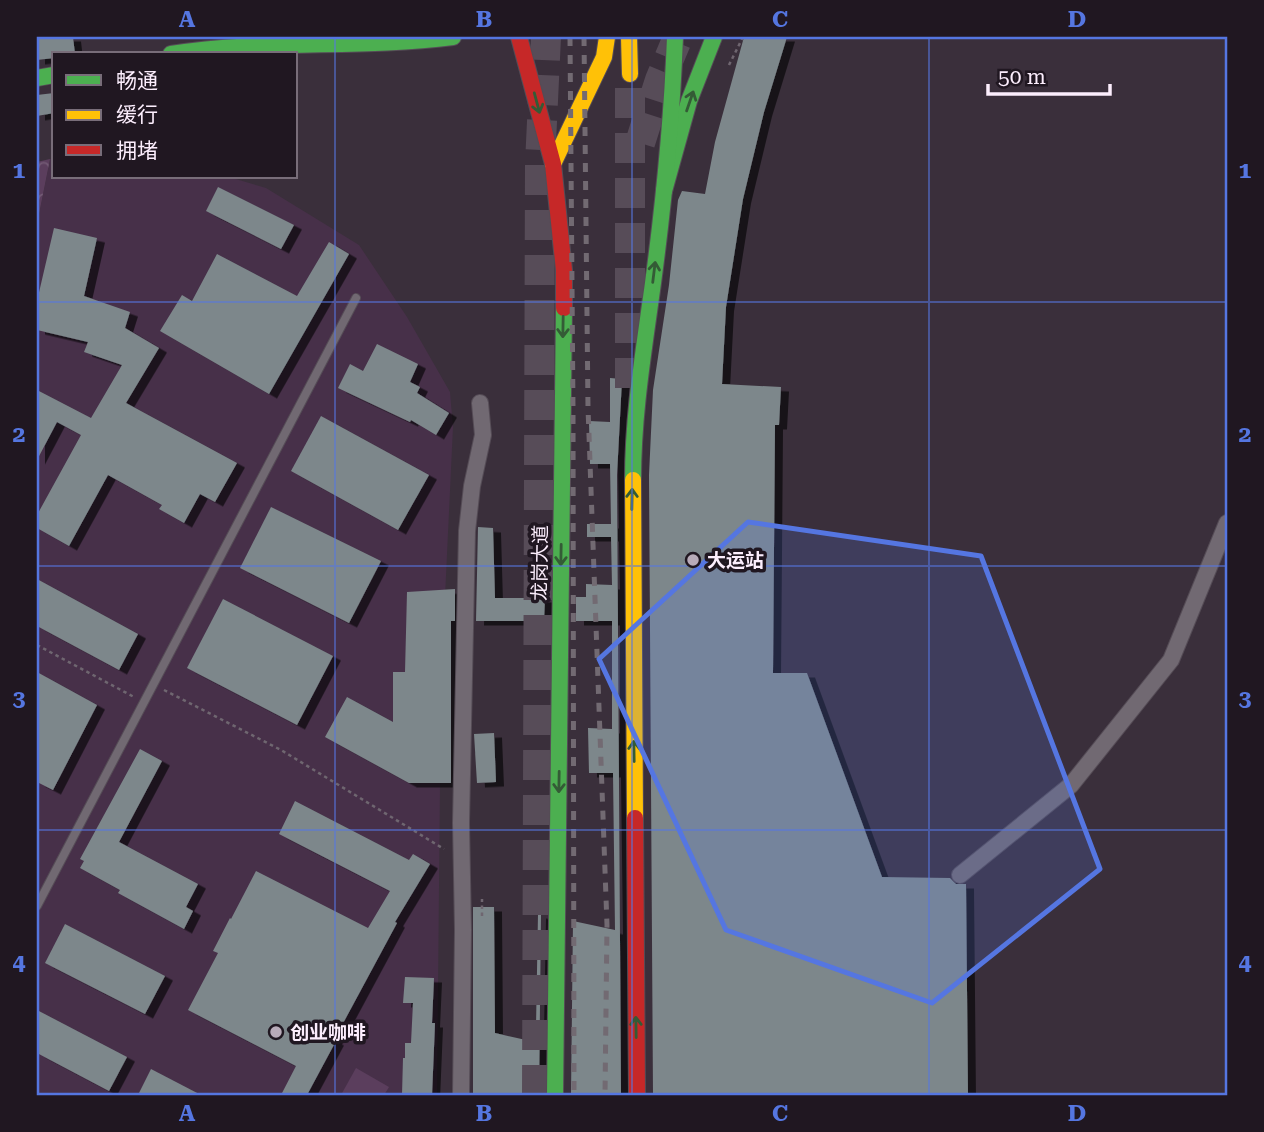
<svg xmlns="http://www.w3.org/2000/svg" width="1264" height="1132" font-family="'Roboto Serif','Noto Sans SC',serif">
  <defs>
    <pattern id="park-crowns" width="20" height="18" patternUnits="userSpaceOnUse" patternTransform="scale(1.75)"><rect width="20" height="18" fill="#5b3e5d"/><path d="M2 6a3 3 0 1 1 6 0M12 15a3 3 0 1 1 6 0" fill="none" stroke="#735a75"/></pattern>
    <filter id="shadow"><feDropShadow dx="8" dy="4.5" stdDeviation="0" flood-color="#0009"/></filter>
  </defs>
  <rect width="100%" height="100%" fill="#3a2f3b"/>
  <polygon fill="#473049" points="50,159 54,159 54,177 229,177 266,188 359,245 407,317 450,392 453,427 441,682 437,1095 37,1095 37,224"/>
  <polygon fill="url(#park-crowns)" points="50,159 37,224 37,162"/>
  <polygon fill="#5b3e5d" points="356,1068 389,1087 384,1095 341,1095"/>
  <g fill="#7d878b" filter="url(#shadow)">
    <polygon points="37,37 73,37 75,54 54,54 54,58 37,60"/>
    <polygon points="744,37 787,37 764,112 743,199 726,307 722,384 781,387 779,425 775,425 773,673 807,673 882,877 950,878 956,884 966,884 968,1095 653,1095 649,475 653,390 669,285 678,200 682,191 705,194 715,142"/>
    <polygon points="54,93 54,113 37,116 37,95"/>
    <polygon points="218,187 294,225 281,249 206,211"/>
    <polygon points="54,228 97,238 84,296 130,312 125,328 159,348 126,403 237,463 215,502 200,494 184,523 159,509 162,505 108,475 69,546 37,528 37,515 81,435 57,422 37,460 37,390 91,418 122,365 84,352 88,342 37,330 37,301"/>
    <polygon points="329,242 349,254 269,394 160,331 182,295 192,301 217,254 297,296"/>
    <polygon points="377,344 418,364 410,382 420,387 417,393 449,413 436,435 411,420 410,422 338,388 350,364 363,371"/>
    <polygon points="610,378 622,379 617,475 621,1095 571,1095 573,921 615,930 613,773 589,773 588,728 612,729 612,621 576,621 576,597 586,597 586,584 612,585 611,537 587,537 587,524 611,524 610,464 590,464 589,421 610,422"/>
    <polygon points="321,416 429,475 398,530 291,471"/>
    <polygon points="271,507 381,561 349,623 240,568"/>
    <polygon points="478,527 493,528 495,598 545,598 544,621 476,621"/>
    <polygon points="37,579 138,634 119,670 37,626"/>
    <polygon points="455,589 455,621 451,621 451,783 409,783 325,737 347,697 393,722 393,672 405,672 407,592"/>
    <polygon points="223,599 333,656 297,725 187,668"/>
    <polygon points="37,672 97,705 53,790 37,782"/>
    <polygon points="494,733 496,782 477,783 474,734"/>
    <polygon points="140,749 162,761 119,842 198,884 186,907 193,911 184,929 118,893 120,890 80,868 84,861 80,859"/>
    <polygon points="295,801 409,860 413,854 430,864 395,922 397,923 334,1040 336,1041 307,1095 281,1095 296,1066 188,1010 218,953 213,951 230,918 231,919 256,871 368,928 390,891 279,834"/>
    <polygon points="473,907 494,907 495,1033 526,1040 536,1027 538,914 541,915 539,1095 473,1095"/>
    <polygon points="65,924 165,976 145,1014 45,963"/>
    <polygon points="405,977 434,978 432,1023 435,1023 432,1095 402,1095 403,1058 405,1058 405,1043 411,1043 413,1003 403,1003"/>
    <polygon points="37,1010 127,1057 109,1091 37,1053"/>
    <polygon points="151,1069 201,1095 138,1095"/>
  </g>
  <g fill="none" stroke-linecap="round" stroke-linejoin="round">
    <g stroke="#574c58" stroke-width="30" stroke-dasharray="30 15" stroke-linecap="butt">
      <polyline points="640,143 660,80 676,42"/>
      <polyline points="630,388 630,74"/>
      <polyline points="537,1095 540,164 546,37"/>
    </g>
    <g stroke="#554c56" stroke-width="10">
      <polyline id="lane" points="37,906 356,298"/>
    </g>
    <g stroke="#554c56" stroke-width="18">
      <g id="street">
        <polyline points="960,875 1071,785 1171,660 1227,523"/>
        <polyline points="461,1095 463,930 461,823 467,531 472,486 483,435 480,403"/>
      </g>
    </g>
    <g stroke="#554c56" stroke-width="18">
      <g id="fast">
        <path d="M171,54c93,-15 188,-5 282,-17"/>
        <polyline points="37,78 54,75"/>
        <polyline points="664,191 689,101 714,37"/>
        <path d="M633,480c0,-68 11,-130 20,-197 11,-82 19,-164 22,-246"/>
        <polyline points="555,1095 564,308"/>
      </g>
    </g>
    <g stroke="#554c56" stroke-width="18">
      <g id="slow">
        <polyline points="629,37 630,74"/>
        <polyline points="553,164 604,57 607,37"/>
        <polyline points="633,480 635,818"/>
      </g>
    </g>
    <g stroke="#554c56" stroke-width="18">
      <g id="jam">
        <polyline points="519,37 553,164 564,270 564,308"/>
        <polyline points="635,818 637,1095"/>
      </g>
    </g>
    <g stroke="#6f6670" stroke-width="2.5" stroke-dasharray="3.5 3.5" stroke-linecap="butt">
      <polyline points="729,65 743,37"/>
      <polyline points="37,645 134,697"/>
      <polyline points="164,690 281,750 444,849"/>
      <polyline points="482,916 482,899"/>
    </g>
    <use href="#lane" stroke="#716972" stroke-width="8"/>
    <use href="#street" stroke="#716972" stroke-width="16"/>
    <use href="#fast" stroke="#4caf50" stroke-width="16"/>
    <use href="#slow" stroke="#ffc107" stroke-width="16"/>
    <use href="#jam" stroke="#c62828" stroke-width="16"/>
    <g stroke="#726a72" stroke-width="5" stroke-dasharray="9 9" stroke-linecap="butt">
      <polyline points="570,37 573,409 574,1095"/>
      <polyline points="584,37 588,408 607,925 605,1095"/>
    </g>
  </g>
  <defs><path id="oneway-shaft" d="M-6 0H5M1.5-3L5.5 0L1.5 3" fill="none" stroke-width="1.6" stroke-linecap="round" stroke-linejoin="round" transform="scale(1.75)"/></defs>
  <g stroke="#345b36">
    <use href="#oneway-shaft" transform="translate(690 101) rotate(-71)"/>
    <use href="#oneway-shaft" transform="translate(537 103) rotate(75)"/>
    <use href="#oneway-shaft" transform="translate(654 272) rotate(-83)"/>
    <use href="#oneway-shaft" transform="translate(563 327) rotate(91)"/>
    <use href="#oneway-shaft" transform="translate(632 499) rotate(-89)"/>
    <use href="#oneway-shaft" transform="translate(561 555) rotate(91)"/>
    <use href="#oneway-shaft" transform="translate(634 751) rotate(-91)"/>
    <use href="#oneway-shaft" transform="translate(559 782) rotate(91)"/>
    <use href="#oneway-shaft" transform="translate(636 1027) rotate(-91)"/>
  </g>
  <path fill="#5576e1" fill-opacity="0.2" stroke="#5576e1" stroke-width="5" stroke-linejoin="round" d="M748,522l233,34 119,313 -168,134 -206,-73 -127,-271z"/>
  <path fill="none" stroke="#5576e1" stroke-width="2" stroke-opacity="0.55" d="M335,37v1058M632,37v1058M929,37v1058M37,302h1190M37,566h1190M37,830h1190"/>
  <g fill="#b8abb9" stroke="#201721" stroke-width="2.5">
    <circle cx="693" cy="560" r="7"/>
    <circle cx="276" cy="1032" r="7"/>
  </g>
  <g text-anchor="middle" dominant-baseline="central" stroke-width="7" stroke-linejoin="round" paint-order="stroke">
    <g font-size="19" font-weight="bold" fill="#fceefd" stroke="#201721" text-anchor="start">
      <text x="707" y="560">大运站</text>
      <text x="290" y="1032">创业咖啡</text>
    </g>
    <g font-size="19" fill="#fceefd" stroke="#201721">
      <text transform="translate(540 563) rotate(-89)">龙岗大道</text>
    </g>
  </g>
  <rect width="1264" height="1132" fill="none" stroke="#201721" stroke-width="77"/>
  <rect x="52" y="52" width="245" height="126" fill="#201721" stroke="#786d79" stroke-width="2"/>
  <rect x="66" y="75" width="35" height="10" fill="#4caf50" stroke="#786d79" stroke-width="2"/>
  <text x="116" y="88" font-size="21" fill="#fceefd">畅通</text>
  <rect x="66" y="110" width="35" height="10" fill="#ffc107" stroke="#786d79" stroke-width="2"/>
  <text x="116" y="122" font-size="21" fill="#fceefd">缓行</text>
  <rect x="66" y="145" width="35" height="10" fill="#c62828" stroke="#786d79" stroke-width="2"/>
  <text x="116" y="158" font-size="21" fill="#fceefd">拥堵</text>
  <path d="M988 84v10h122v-10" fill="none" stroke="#fceefd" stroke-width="3.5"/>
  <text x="998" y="84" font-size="21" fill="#fceefd" stroke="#201721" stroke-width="5" paint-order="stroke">50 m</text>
  <rect x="38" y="38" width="1188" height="1056" fill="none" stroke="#5576e1" stroke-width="2.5"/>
  <g font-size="23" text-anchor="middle" font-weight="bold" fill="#5576e1">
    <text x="187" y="27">A</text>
    <text x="484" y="27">B</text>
    <text x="780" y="27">C</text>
    <text x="1077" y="27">D</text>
    <text x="19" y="178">1</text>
    <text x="1245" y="178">1</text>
    <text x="19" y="442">2</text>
    <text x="1245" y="442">2</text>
    <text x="19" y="706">3</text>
    <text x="1245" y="706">3</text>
    <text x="19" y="970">4</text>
    <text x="1245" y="970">4</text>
    <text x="187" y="1121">A</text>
    <text x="484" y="1121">B</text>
    <text x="780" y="1121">C</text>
    <text x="1077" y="1121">D</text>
  </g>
</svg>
